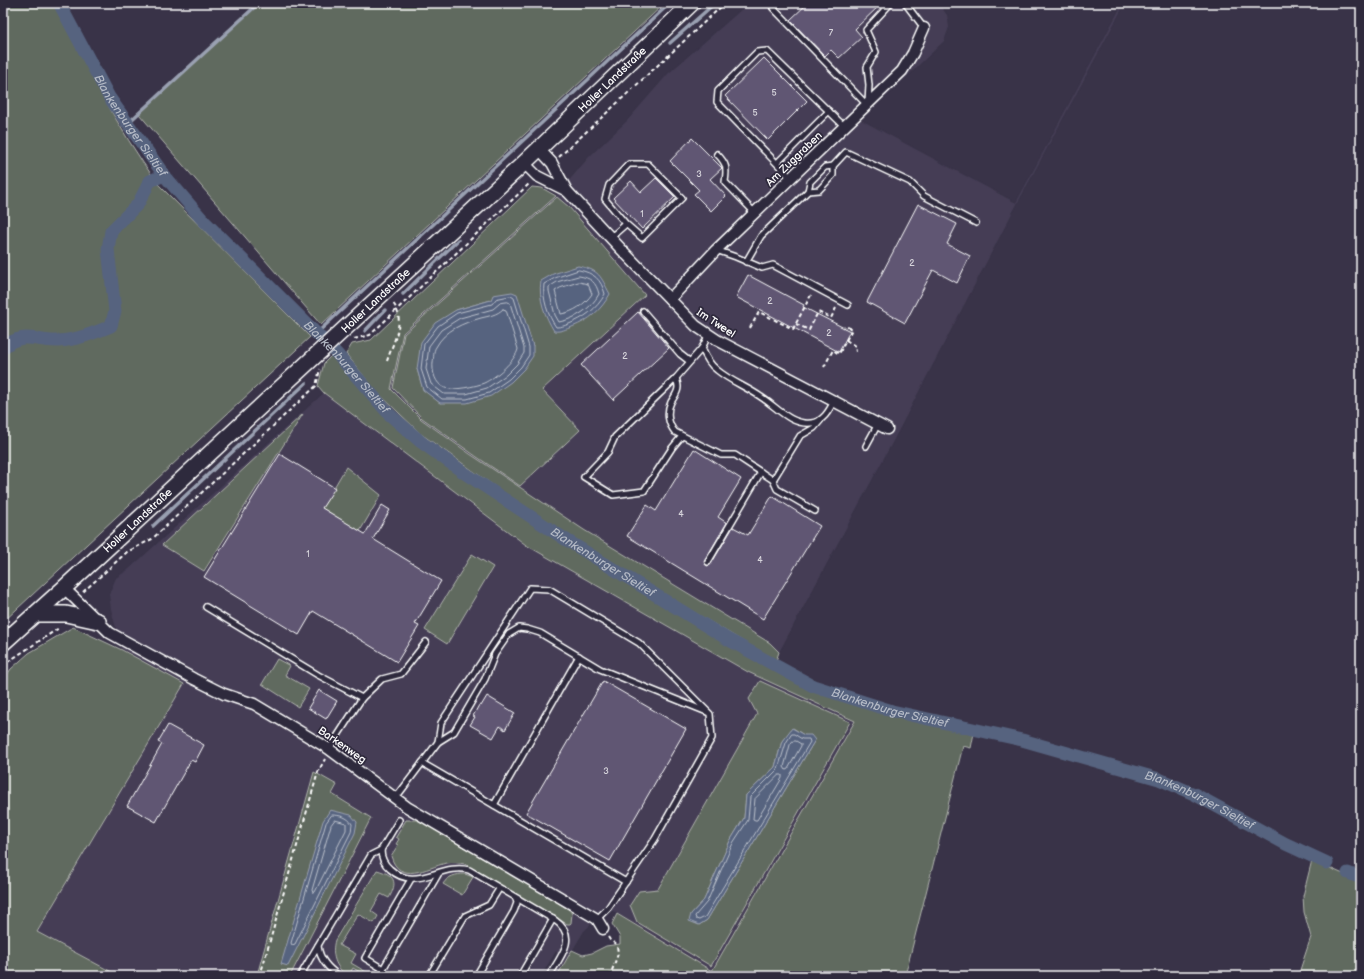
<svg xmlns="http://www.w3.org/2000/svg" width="1364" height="979" font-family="'Balsamiq Sans',sans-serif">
  <rect width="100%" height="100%" fill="#393348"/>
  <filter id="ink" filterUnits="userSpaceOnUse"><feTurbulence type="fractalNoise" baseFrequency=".025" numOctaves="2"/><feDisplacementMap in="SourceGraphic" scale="8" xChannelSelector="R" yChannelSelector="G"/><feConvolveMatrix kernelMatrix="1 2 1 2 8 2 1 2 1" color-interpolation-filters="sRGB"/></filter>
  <g filter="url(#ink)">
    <g fill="#453e55" fill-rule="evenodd">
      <path d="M749,3h189l9,12 2,12 -5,14 -83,79 155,83 107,-200h2l-114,212 -118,226 -114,211 -9,-9 -186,-113 -114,-76 -49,-35 -30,-30 12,-56 153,-137 33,-39 38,-36 41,-47zM569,207l76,88 -103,95 37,40 -59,56 -43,-29 -55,-39 -18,-84z"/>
      <path d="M324,393l202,152 222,127 107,49 -143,250 -104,-63 -24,23 -27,45h-12l13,-22 -2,-3 -15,25h-168l-22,-13 -12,-18 19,-31 16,9 4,-7 -7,-5 10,-18 13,-10 -3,-6 -14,-7 -40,64 -4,15 1,10 19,9 14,8h-40l-16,-6 -3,6h-18l81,-158 -39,-24 -18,-22 -57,203 3,1h-141l-82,-44 147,-248 -62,-34 -11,-41 -2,-15 7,-16 12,-8zM301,416l-96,155 -43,-26zM346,468l14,63 -25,-43zM757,713l93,10 -139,243 -81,-61 9,-14 19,-1zM418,820l150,105 -103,-61 -14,-2 -41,11 -10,-4 -8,-8 -1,-5 7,-11 1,-6z"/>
    </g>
    <g fill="#616a5e" stroke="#b0b4ae" fill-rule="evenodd">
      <path d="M3,3h51c32,62 63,125 104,181l152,153 -307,285z"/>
      <polygon points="258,3 665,3 321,325 139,114"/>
      <polygon points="532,187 542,188 556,196 403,333 391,389 421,419 470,454 584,530 770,643 779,652 776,661 585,547 517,502 421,434 377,392 346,354 352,344 371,340"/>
      <path d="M557,197l12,10 76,88 -103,95 38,40 -60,56 -43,-29 -55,-39 -29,-30 11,-54zM491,300l36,28 6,18 -93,57 -17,-14 -6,-20 39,-59z"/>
      <polygon points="334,353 387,417 440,459 558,539 668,607 809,688 887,714 974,733 971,748 963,746 905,976 557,976 572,950 583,955 592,953 606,946 620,944 620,937 612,924 617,914 712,971 855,721 748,672 526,545 324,393 318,386 324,363"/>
      <polygon points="303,414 204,571 162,545"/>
      <polygon points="346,467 381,495 360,531 322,508"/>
      <polygon points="472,554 493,567 447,644 425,630"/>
      <polygon points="73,627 122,650 184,684 37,932 119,976 3,976 3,680 11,669 29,653"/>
      <polygon points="277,659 290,666 285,675 309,689 298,707 262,684"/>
      <path d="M760,681l90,41 -139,244 -74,-44 -7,-17 9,-14 19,-2 99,-175 -8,-15zM793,728l11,7 11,5 -108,180 -8,5 -8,-11 13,-14 26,-59 14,-23 2,-23 29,-28 7,-26z"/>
      <polygon points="314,772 337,785 332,794 371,818 290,976 257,975"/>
      <path d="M406,820h12l152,90 2,4 -1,9 -1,1h-3l-102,-60c-6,-1 -12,-2 -19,-1 -19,5 -47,22 -55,-7l7,-11 -2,-1 3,-5 -3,-2z"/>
      <polygon points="1312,860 1361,882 1361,976 1298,976 1311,937 1304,912 1303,896"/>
      <path d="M377,870c18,5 21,12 12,28l-8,-4 -10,17 7,5 -4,7 -16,-9 -19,31 17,9 -5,9 22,13h-6l-14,-8 -5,8c-13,-8 -17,-22 -13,-36z"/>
      <path d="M465,874l8,3 -11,18 -19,-11c5,-8 13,-10 22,-10z"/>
    </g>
    <g fill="#56637f" stroke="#9aa1b2">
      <path d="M578,266c22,4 22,10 32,28 -9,16 -20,26 -38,33 -6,2 -11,5 -18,4 -9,-15 -16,-32 -13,-50l12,-7z"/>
      <polygon points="512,292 517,294 533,346 533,356 524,369 511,382 491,396 467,403 440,403 423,390 417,369 421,342 435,323 456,310 491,300 493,295"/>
      <polygon points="792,728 804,735 811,735 815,740 707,920 699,925 689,921 691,914 704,900 730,841 744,818 746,795 775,767 782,741"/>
      <polygon points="330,810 351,815 357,822 355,833 288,966 281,964 323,821"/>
    </g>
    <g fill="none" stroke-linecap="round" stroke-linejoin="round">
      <g stroke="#bbc1cc" stroke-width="1">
        <path d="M579,270c15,3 22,9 26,24 -8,15 -21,24 -36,30 -5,2 -8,3 -13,3 -8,-11 -14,-29 -12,-43l11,-6z"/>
        <path d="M579,276c12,2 17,6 20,18 -8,15 -24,25 -40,28l-4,-7 -6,-24v-4l8,-5z"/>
        <path d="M579,282l9,2 4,10c-7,10 -18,18 -31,20l-6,-23 5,-3z"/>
        <polygon points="511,296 514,298 529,347 529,355 521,367 509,379 489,393 467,399 442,399 427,387 421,369 424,344 438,326 457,313 492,304 496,299"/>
        <polygon points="508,302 510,303 524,348 524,353 517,364 506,375 487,388 466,394 444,394 431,384 426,369 429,346 441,330 460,318 493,309 500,303"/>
        <path d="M503,309l3,1 12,39c-2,11 -23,29 -34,34 -7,3 -31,8 -39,5 -10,-4 -13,-16 -12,-26 1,-4 0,-11 3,-15 9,-17 27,-24 45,-29 8,-2 16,-3 22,-9z"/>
        <polygon points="792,734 794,734 802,739 809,739 810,742 705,917 699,920 696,919 695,916 707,902 733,843 748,820 750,797 778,769 786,743"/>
        <polygon points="793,741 796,741 801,744 801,746 788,769 786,770 784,767 790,745"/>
        <polygon points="779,775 782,775 782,778 757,820 755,820 753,819 755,799"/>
        <path d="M332,815c8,0 16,2 20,9l-1,8 -56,112 -3,1 -1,-2 35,-120z"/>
        <polygon points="335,820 346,823 346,830 315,892 313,893 312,890 331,825"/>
      </g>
      <g stroke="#9aa1b2" stroke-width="3.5">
        <polyline points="670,43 715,3"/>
        <polyline points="128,123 259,3"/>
        <polyline points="403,294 458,240"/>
        <polyline points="365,331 385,310"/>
        <polyline points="317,333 670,3"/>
        <polyline points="153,526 306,383"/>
      </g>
      <g stroke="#56637f" stroke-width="13">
        <path id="s1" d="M59,3l50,94 55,78 38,44 135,135 52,60 32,28 42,30 105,69 161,99 84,46 79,25 130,29 137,39 35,15 92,50 41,19"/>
        <path d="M3,348c20,-18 33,-6 55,-7 19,-1 36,-8 53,-15l4,-15 -7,-62 3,-18 27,-27 12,-23 14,-6"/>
        <polyline points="1348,873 1361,878"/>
      </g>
    </g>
    <g fill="#605673" stroke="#fff">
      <polygon points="808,3 882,3 855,29 862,37 839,58 831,50 825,56 790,20"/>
      <polygon points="764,58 807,101 768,140 725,96"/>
      <polygon points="692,138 722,168 710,179 726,196 711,211 694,194 699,190 670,161"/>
      <polygon points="656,178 675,197 642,229 613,198 631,181 641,192"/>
      <polygon points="918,204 957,224 947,244 970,256 957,283 933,270 905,323 867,302"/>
      <polygon points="748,275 804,305 803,307 850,331 839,352 736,297"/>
      <polygon points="638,312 669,348 613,400 581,365"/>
      <polygon points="694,449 741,479 718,517 727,523 705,560 704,562 706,565 708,566 711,564 733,527 748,535 772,496 820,526 763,619 627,536 647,505 656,511"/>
      <polygon points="280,454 335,488 322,508 365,534 382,505 390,510 373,539 441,581 415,624 419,626 397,662 313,611 299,635 204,577"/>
      <polygon points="603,681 686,729 610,861 526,813"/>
      <polygon points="319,690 337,701 326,719 308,708"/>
      <polygon points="487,696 515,713 505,730 500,726 493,738 470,725 475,717 473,716 479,705 481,706"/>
      <polygon points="168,725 204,745 195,762 191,760 156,822 127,806 162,744 158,742"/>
    </g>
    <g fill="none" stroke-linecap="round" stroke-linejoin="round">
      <g stroke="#fff" stroke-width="8">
        <g id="lane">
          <polyline points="779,3 773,8 868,106"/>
          <polyline points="905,3 924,28"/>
          <polyline points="868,103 869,85 867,67 876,52 866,30 891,3"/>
          <path d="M717,154c10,10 10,14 8,28l30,31"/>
          <polyline points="777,163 829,111"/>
          <polyline points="791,178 717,102 718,91 757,52 767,51 845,127"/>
          <polyline points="808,191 819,190 833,175 833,166"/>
          <polyline points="610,238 626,224 605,199 609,185 629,164 648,164 682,198 642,238 626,224"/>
          <polyline points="716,250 736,257 762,268 773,265 848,305"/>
          <polyline points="746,262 761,236 808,191 810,182 825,167 833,166 846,152 910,182 924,196 976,223"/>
          <polyline points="643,311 680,354 689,361"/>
          <path d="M702,348c3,8 7,16 15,22 13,11 30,17 44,27 16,10 29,28 50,26 12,-1 18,-12 23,-22"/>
          <path d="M676,378c1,3 2,6 2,9 0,6 -4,10 -7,15 -5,10 -3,22 4,30l46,23h14l38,25 27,-44 14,-8 6,-7"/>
          <polyline points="682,436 672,448 644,491 613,495 584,477 608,452 615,437 676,378 702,348 709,334"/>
          <polyline points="866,446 878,424"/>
          <polyline points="773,480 777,489 815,511"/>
          <polyline points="708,562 761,472"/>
          <polyline points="206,607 318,675 362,698 329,749"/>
          <polyline points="362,698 382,679 401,674 426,642"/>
          <polyline points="438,742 441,723 530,588 549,589 639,643 710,714 712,738 655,839 608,908 597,919"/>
          <polyline points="422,763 626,882"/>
          <polyline points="395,799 438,742 454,732 485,679 495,654 509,634 519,628 527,629 540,633 600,669 707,712"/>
          <polyline points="494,805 579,656"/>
          <path d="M399,820l-18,30c0,9 3,14 9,19 25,24 52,-7 79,1l87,51c23,16 3,38 -7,55"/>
          <polyline points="411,879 365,958 383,969 439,873"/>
          <path d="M318,946c2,14 10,22 21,30"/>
          <polyline points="300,976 371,855 381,850"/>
          <polyline points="379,976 383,969"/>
          <polyline points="429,976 465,916 489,905 499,889"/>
          <polyline points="476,976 514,911 517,903 516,899"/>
          <polyline points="520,976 553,919"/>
        </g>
      </g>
      <g stroke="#fff" stroke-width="13">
        <g id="street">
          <polyline points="539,149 552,163 567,191 621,249 696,326 717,340 887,429"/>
          <polyline points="524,163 537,176 567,191"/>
          <polyline points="670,299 716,250 902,71 913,53 924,28"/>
          <polyline points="64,588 110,633 194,679 224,694 254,704 329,749 407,807 597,919 603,929"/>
        </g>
      </g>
      <g stroke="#fff" stroke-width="18">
        <g id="secondary">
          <polyline points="36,614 66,614 98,621"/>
          <path id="s2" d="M3,643l61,-55 460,-425 168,-160"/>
        </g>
      </g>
      <g stroke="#fff" stroke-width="2" stroke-dasharray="4 3" stroke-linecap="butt">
        <polyline points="559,157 725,3"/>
        <polyline points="796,324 809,330 818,312 831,318 836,308"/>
        <polyline points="750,328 759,312 793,329 811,295"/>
        <polyline points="354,339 370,335 529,184"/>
        <polyline points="846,340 855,346 856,352"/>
        <path d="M387,361c6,-19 20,-42 5,-59"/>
        <polyline points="824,367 833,350 839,354 852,329 845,326 844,328"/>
        <polyline points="83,592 127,552 152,539 316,386 320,369"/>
        <polyline points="3,667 6,663 59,628"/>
        <polyline points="608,937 610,940 617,945 618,954 610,976"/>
        <polyline points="260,976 318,772 325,759"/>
      </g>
      <use href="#lane" stroke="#2f2a3d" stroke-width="5"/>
      <use href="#street" stroke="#2f2a3d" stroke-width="10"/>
      <use href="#secondary" stroke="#2f2a3d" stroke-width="15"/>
    </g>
  </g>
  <g text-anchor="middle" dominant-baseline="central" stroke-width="3.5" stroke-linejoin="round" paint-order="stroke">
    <g font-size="9" fill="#d7d5dc">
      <text x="831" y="33">7</text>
      <text x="774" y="93">5</text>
      <text x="755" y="113">5</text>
      <text x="699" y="174">3</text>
      <text x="642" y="214">1</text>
      <text x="912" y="263">2</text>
      <text x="770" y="301">2</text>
      <text x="829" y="333">2</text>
      <text x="625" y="356">2</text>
      <text x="681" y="514">4</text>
      <text x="308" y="554">1</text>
      <text x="760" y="560">4</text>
      <text x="606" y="771">3</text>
    </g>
    <g font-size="11" fill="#fff" stroke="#2f2a3d">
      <text stroke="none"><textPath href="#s2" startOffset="830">Holler Landstraße</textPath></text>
      <text transform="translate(794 159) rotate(-44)">Am Zuggraben</text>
      <text stroke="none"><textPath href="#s2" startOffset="506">Holler Landstraße</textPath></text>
      <text transform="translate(716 323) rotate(33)">Im Tweel</text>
      <text stroke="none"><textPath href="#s2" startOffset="182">Holler Landstraße</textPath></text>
      <text transform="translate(342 745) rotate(35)">Barkenweg</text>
    </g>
    <g font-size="12" font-style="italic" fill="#b3b9c5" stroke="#2f2a3d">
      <text stroke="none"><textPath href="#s1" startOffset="142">Blankenburger Sieltief</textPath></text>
      <text stroke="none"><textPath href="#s1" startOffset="467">Blankenburger Sieltief</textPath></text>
      <text stroke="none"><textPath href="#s1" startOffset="791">Blankenburger Sieltief</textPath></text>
      <text stroke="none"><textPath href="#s1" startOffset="1115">Blankenburger Sieltief</textPath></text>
      <text stroke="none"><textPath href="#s1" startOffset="1439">Blankenburger Sieltief</textPath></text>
    </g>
  </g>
  <rect width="1364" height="979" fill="none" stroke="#2f2a3d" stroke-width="16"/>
  <rect x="8" y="8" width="1348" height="963" fill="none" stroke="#fff" stroke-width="1.5" filter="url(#ink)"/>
</svg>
